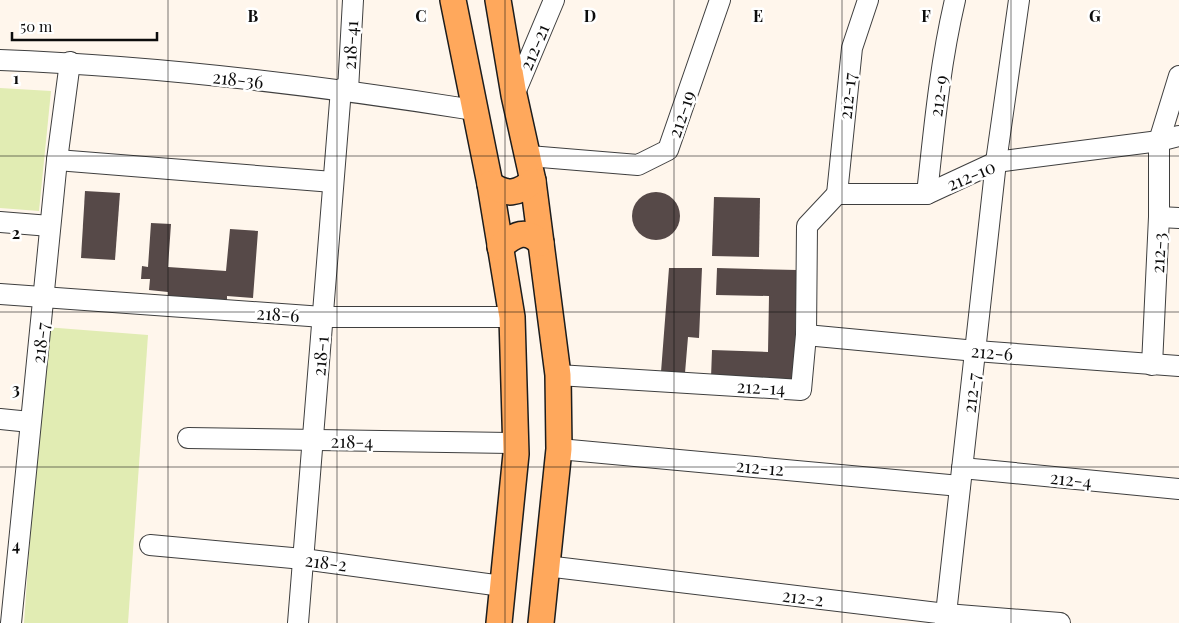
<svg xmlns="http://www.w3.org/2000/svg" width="1179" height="623" font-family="'Playfair Display',serif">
  <rect width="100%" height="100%" fill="#fff6ec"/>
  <g fill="#e1ecb3">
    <polygon points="0,88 51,91 39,211 0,208"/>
    <polygon points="45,327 148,335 128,623 24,623"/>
  </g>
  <g fill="#564948">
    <polygon points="85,191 120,193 115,260 81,258"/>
    <circle cx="656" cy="216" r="24"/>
    <polygon points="714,197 760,198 759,257 712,256"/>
    <polygon points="151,223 171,224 168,267 226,271 230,229 258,231 253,298 227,296 227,302 168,298 168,292 149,290 150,279 141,279 142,266 148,267"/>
    <polygon points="669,268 702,268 699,338 688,337 685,373 661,372"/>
    <polygon points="717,268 797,270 794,380 711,378 712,350 768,352 769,296 716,295"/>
  </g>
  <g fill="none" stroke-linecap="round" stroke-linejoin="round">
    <g stroke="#3f3f3f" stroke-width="22">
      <g id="minor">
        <path d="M0,60c159,6 317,25 474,50"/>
        <polyline points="348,90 353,0"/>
        <polyline points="514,95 554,0"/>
        <polyline points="529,156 638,165 668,150 720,0"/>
        <polyline points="57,160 333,182"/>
        <polyline points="837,194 852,48 868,0"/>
        <path d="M927,194c7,-65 13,-130 28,-194"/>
        <polyline points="1159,217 1179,218"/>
        <polyline points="0,222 50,226"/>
        <polyline points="0,294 323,317 512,317"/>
        <polyline points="806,335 976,351 1179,366"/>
        <polyline points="1152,365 1159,217 1159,141 1179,76"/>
        <polyline points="558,375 801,390 806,335 807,226 837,194 927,194 996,162 1159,141 1179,136"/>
        <polyline points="0,419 30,422"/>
        <polyline points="188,438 516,443"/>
        <polyline points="559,449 960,486"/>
        <polyline points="962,468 1179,489"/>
        <polyline points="150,545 303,559 502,586"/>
        <polyline points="546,566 946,614 1060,623"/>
        <polyline points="11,623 57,160 70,62"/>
        <polyline points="298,623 341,89"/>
        <polyline points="945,623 996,162 1019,0"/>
      </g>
    </g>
    <g stroke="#1d1d1d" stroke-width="28">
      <g id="major">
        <polyline points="453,0 490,184 512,317 516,454 499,623"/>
        <polyline points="498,0 514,95 533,181 558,375 559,449 541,623"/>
        <path d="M490,184c16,12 28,10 43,-3"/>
        <path d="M500,247c15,-13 26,-19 41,-4"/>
      </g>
    </g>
    <use href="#minor" stroke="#fff" stroke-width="20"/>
    <use href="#major" stroke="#ffa85c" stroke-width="25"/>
  </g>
  <path fill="none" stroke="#0c0c0c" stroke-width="1" stroke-opacity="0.55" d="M168,0v623M337,0v623M505,0v623M674,0v623M842,0v623M1011,0v623M0,156h1179M0,312h1179M0,467h1179"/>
  <g text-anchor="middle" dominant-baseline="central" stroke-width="5" stroke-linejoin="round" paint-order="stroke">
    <g font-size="18" fill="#0c0c0c" stroke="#fff">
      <text transform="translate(350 45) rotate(-87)">218-41</text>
      <text transform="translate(534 47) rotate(-67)">212-21</text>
      <text transform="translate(238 79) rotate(6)">218-36</text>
      <text transform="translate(847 96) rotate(-84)">212-17</text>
      <text transform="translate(938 96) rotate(-82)">212-9</text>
      <text transform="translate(681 114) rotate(-71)">212-19</text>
      <text transform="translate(971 175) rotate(-23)">212-10</text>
      <text transform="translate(1158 253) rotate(-87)">212-3</text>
      <text transform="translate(278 314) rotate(4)">218-6</text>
      <text transform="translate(40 343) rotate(-83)">218-7</text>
      <text transform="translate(992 352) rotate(5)">212-6</text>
      <text transform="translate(320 356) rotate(-85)">218-1</text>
      <text transform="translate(761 387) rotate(3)">212-14</text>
      <text transform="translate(971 393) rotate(-83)">212-7</text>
      <text transform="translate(352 441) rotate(1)">218-4</text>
      <text transform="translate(760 467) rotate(5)">212-12</text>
      <text transform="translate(1071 479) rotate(6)">212-4</text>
      <text transform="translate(326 562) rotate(7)">218-2</text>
      <text transform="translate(803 597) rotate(7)">212-2</text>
    </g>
  </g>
  <g font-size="16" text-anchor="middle" font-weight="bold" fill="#0c0c0c" stroke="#fff" stroke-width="5" stroke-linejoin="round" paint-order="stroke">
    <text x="253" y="22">B</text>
    <text x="421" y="22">C</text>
    <text x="590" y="22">D</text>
    <text x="758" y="22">E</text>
    <text x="926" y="22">F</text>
    <text x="1095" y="22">G</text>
    <text x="16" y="84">1</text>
    <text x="16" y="239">2</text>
    <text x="16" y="395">3</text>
    <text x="16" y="551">4</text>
  </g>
  <path d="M12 32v8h145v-8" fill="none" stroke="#0c0c0c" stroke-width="2.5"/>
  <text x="20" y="32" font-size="15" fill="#0c0c0c" stroke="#ffffff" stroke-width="4" paint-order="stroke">50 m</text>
</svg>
